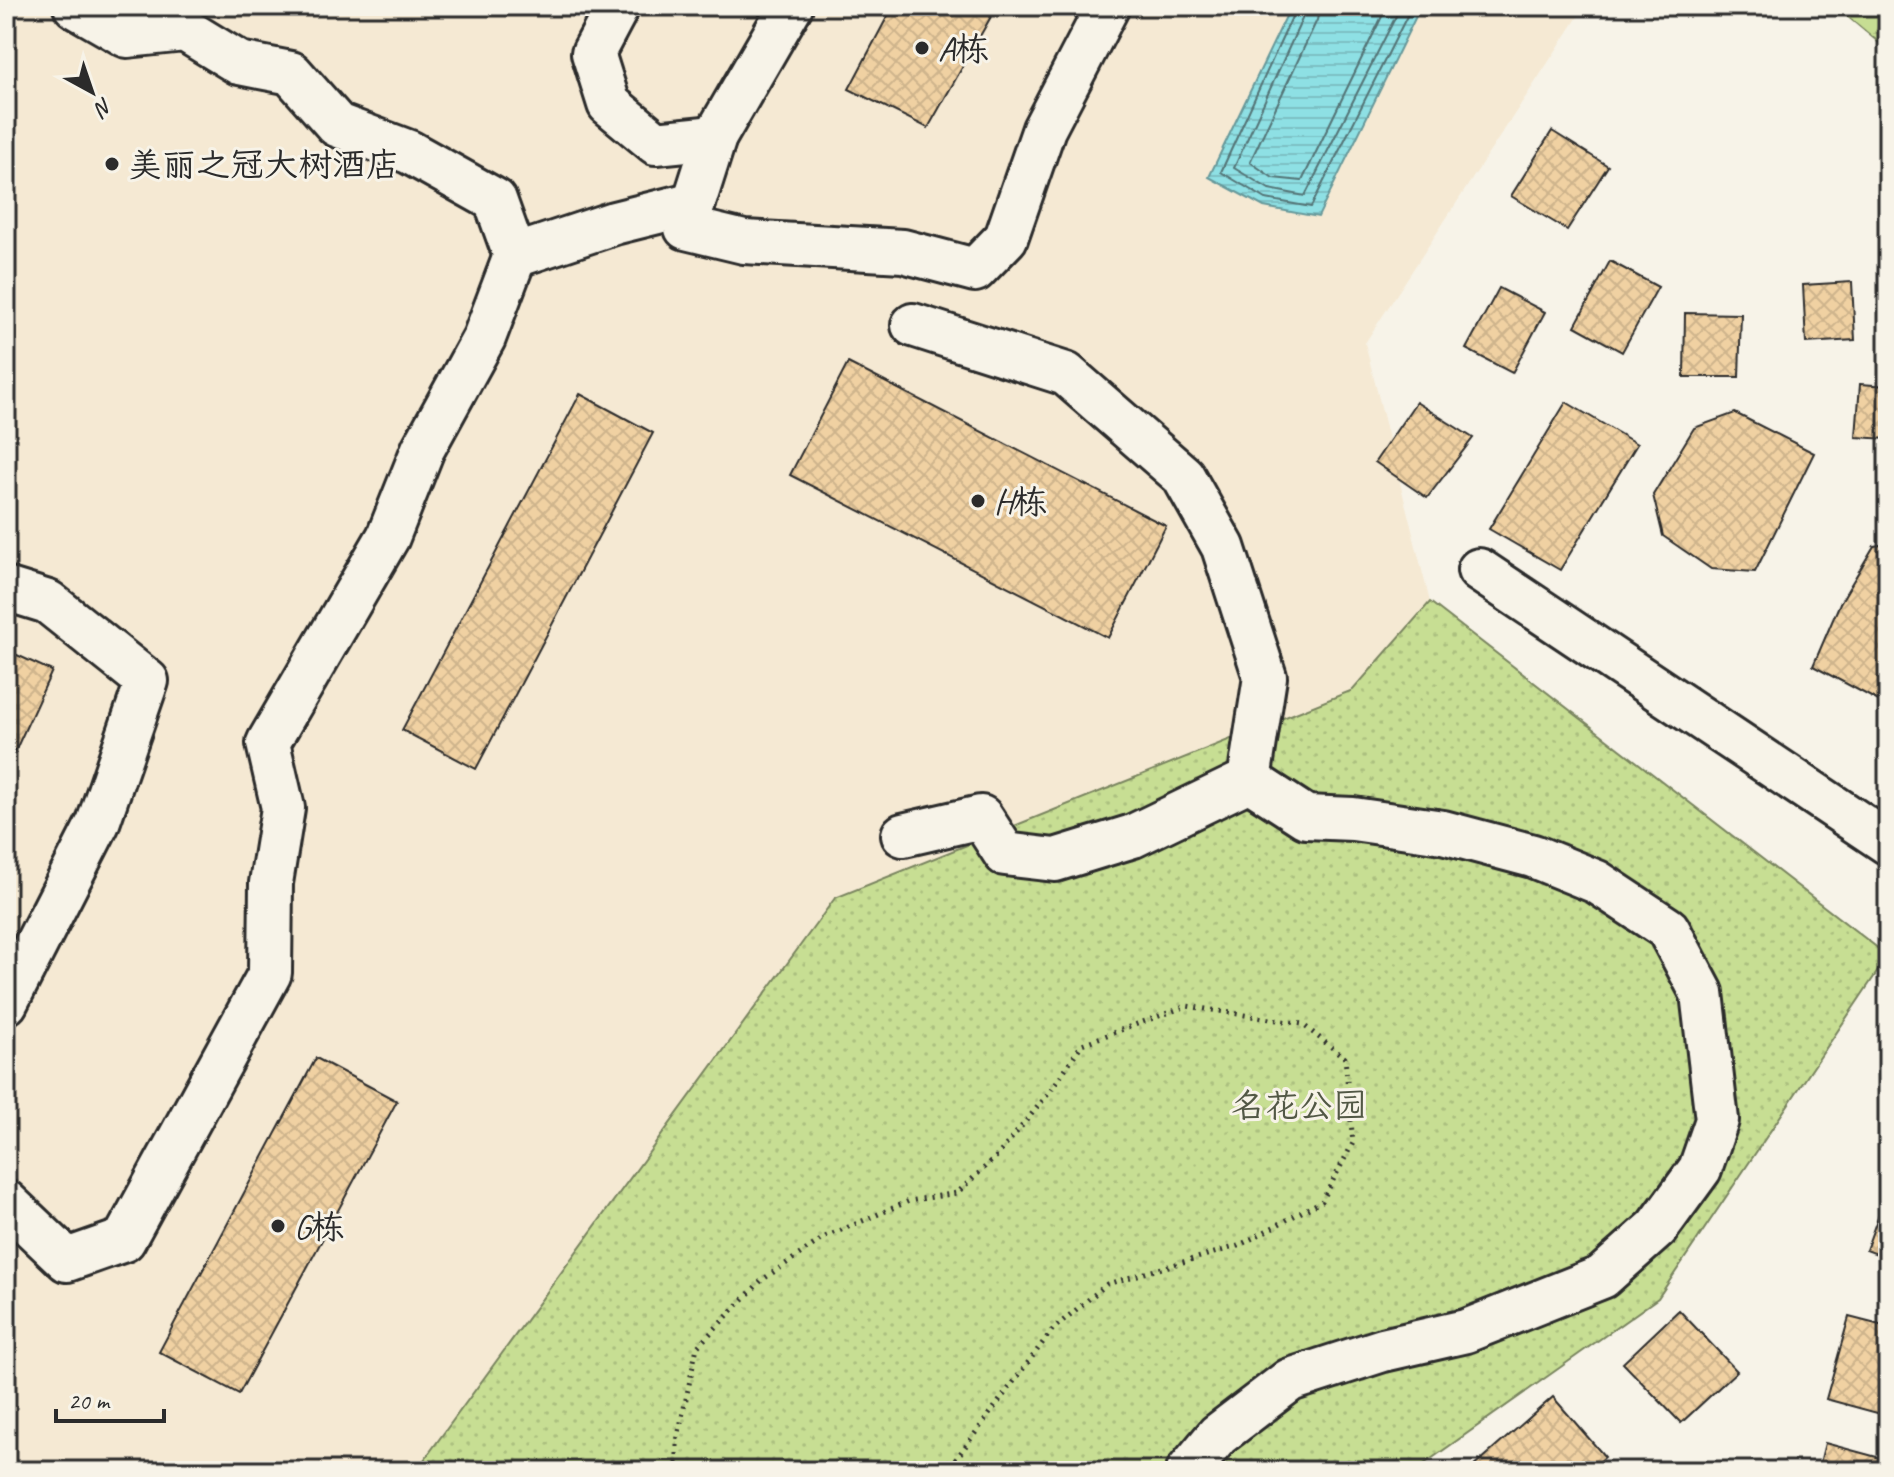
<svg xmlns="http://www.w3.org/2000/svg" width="1894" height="1477" font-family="Caveat,'LXGW WenKai TC',sans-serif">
  <defs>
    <pattern id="grass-dots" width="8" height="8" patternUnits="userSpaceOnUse" patternTransform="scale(2)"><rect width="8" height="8" fill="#c7de93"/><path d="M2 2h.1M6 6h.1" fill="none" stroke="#abbf7f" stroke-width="1.8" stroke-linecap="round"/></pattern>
    <pattern id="forest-firs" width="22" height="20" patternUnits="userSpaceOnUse" patternTransform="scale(2)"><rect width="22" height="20" fill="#c7de93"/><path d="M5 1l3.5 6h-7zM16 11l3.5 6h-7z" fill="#abbf7f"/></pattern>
    <pattern id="water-rules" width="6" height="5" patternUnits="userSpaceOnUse" patternTransform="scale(2)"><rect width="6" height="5" fill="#8ee0e4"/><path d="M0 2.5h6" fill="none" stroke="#7bc0c4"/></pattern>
    <pattern id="building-cross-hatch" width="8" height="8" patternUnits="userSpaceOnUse" patternTransform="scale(2)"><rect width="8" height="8" fill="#f0d1a2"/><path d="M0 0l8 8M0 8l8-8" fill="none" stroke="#ceb48c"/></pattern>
  </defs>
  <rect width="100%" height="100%" fill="#f7f3e8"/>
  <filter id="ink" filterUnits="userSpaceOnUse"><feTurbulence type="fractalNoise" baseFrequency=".0125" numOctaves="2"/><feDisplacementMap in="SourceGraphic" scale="16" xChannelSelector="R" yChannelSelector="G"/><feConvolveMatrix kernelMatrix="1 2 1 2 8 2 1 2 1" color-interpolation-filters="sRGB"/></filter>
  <g filter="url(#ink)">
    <polygon fill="#f5e9d3" points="6,6 1585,6 1365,343 1430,602 1353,690 835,898 416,1471 6,1471"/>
    <polygon fill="url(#grass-dots)" stroke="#79845f" stroke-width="2" points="1430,602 1888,956 1658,1298 1414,1471 416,1471 835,898 1353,690"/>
    <polygon fill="url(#forest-firs)" stroke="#79845f" stroke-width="2" points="1835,6 1888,6 1888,50"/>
    <polygon fill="url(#water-rules)" stroke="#66989a" stroke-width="2" points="1291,6 1421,6 1318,217 1264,207 1209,177"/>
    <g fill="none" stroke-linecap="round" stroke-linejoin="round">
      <g stroke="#537375" stroke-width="2">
        <polyline points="1297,6 1221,172 1266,199 1311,207 1412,6"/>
        <polyline points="1308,6 1234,168 1269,189 1305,196 1401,6"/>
        <polyline points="1320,6 1317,20 1250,162 1273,178 1302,181 1387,6"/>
      </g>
    </g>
    <g fill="url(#building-cross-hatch)" stroke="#2b2b2b" stroke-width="2">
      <polygon points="893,6 997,6 928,128 849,89"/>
      <polygon points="1552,131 1608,166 1567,230 1511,196"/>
      <polygon points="1610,261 1658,287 1622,352 1575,326"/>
      <polygon points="1852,282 1855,340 1806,343 1803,285"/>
      <polygon points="1499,288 1545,312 1512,373 1466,349"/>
      <polygon points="1685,313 1741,314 1739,377 1684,377"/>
      <polygon points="848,363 1166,526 1108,638 790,475"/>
      <polygon points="1860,384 1888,386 1888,439 1856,437"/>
      <polygon points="580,394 653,433 476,769 402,730"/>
      <polygon points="1416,402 1473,438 1427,498 1375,462"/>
      <polygon points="1566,402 1637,444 1560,570 1489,529"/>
      <polygon points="1735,413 1814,453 1755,572 1711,569 1663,536 1653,495 1694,428"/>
      <polygon points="1888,544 1888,706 1813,666 1840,603 1874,546"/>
      <polygon points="6,650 52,671 6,771"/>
      <polygon points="316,1058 397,1101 239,1394 159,1352"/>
      <polygon points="1888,1189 1888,1258 1866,1250"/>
      <polygon points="1679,1310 1737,1371 1681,1423 1623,1363"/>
      <polygon points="1849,1317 1888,1327 1888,1416 1826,1399"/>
      <polygon points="1553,1397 1605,1457 1589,1471 1474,1471 1472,1468"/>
      <polygon points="1825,1443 1888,1460 1888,1471 1818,1471"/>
    </g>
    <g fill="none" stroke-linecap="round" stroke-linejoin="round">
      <g stroke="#2b2b2b" stroke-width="48">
        <g id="minor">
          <polyline points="75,6 127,36 185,30 239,63 291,73 337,125 409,152 495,200 515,256 614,223 694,203"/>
          <polyline points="618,6 593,53 609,104 656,143 715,137"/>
          <polyline points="791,6 715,137 686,228 744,242 903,251 975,270 1006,238 1044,129 1108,6"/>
          <polyline points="1479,570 1888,843"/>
          <polyline points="6,589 48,602 147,681 98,823 6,1003"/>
          <polyline points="903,835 981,817 1005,854 1055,860 1133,836 1249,780 1265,677 1223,547 1183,476 1066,374 913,325"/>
          <polyline points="6,1202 67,1260 124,1240 270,973 271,883 283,808 268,743 388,537 423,449 484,338 515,256"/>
          <polyline points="1188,1471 1218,1435 1290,1380 1383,1350 1466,1331 1602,1277 1657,1228 1700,1169 1717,1120 1702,993 1668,929 1597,882 1533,856 1443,832 1353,819 1306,817 1249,780"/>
        </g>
      </g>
      <polyline stroke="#2b2b2b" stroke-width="5" stroke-dasharray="2 6" stroke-linecap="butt" points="677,1471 677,1441 697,1347 762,1280 825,1237 909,1201 957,1193 997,1156 1049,1093 1082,1044 1187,1006 1302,1024 1345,1058 1353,1143 1322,1201 1238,1246 1107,1284 1053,1329 947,1471"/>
      <use href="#minor" stroke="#f7f3e8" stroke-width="42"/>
    </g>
  </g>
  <g fill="#2b2b2b" stroke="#f7f3e8" stroke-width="3">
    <circle cx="922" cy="48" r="8"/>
    <circle cx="112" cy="164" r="8"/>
    <circle cx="978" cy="501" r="8"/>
    <circle cx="278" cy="1226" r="8"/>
  </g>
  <g text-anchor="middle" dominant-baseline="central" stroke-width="6" stroke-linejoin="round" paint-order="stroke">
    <g font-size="34" fill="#2b2b2b" stroke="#f7f3e8" text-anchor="start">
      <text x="938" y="48">A栋</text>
      <text x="128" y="164">美丽之冠大树酒店</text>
      <text x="994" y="501">H栋</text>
      <text x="294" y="1226">G栋</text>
    </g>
    <g font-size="34" fill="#525845" stroke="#f7f3e8">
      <text x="1299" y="1105">名花公园</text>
    </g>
  </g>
  <rect width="1894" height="1477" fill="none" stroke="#f7f3e8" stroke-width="32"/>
  <rect x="16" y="16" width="1862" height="1445" fill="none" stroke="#2b2b2b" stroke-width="3" filter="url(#ink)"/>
  <g transform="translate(92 92) rotate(140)" stroke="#f7f3e8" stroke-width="6" paint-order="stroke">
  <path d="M0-6L14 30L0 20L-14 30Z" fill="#2b2b2b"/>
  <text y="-12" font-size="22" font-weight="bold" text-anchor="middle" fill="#2b2b2b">N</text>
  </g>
  <path d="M56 1409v12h108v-12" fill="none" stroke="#2b2b2b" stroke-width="4"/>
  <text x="68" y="1409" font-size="24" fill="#2b2b2b" stroke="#f7f3e8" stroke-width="6" paint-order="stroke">20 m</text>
</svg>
